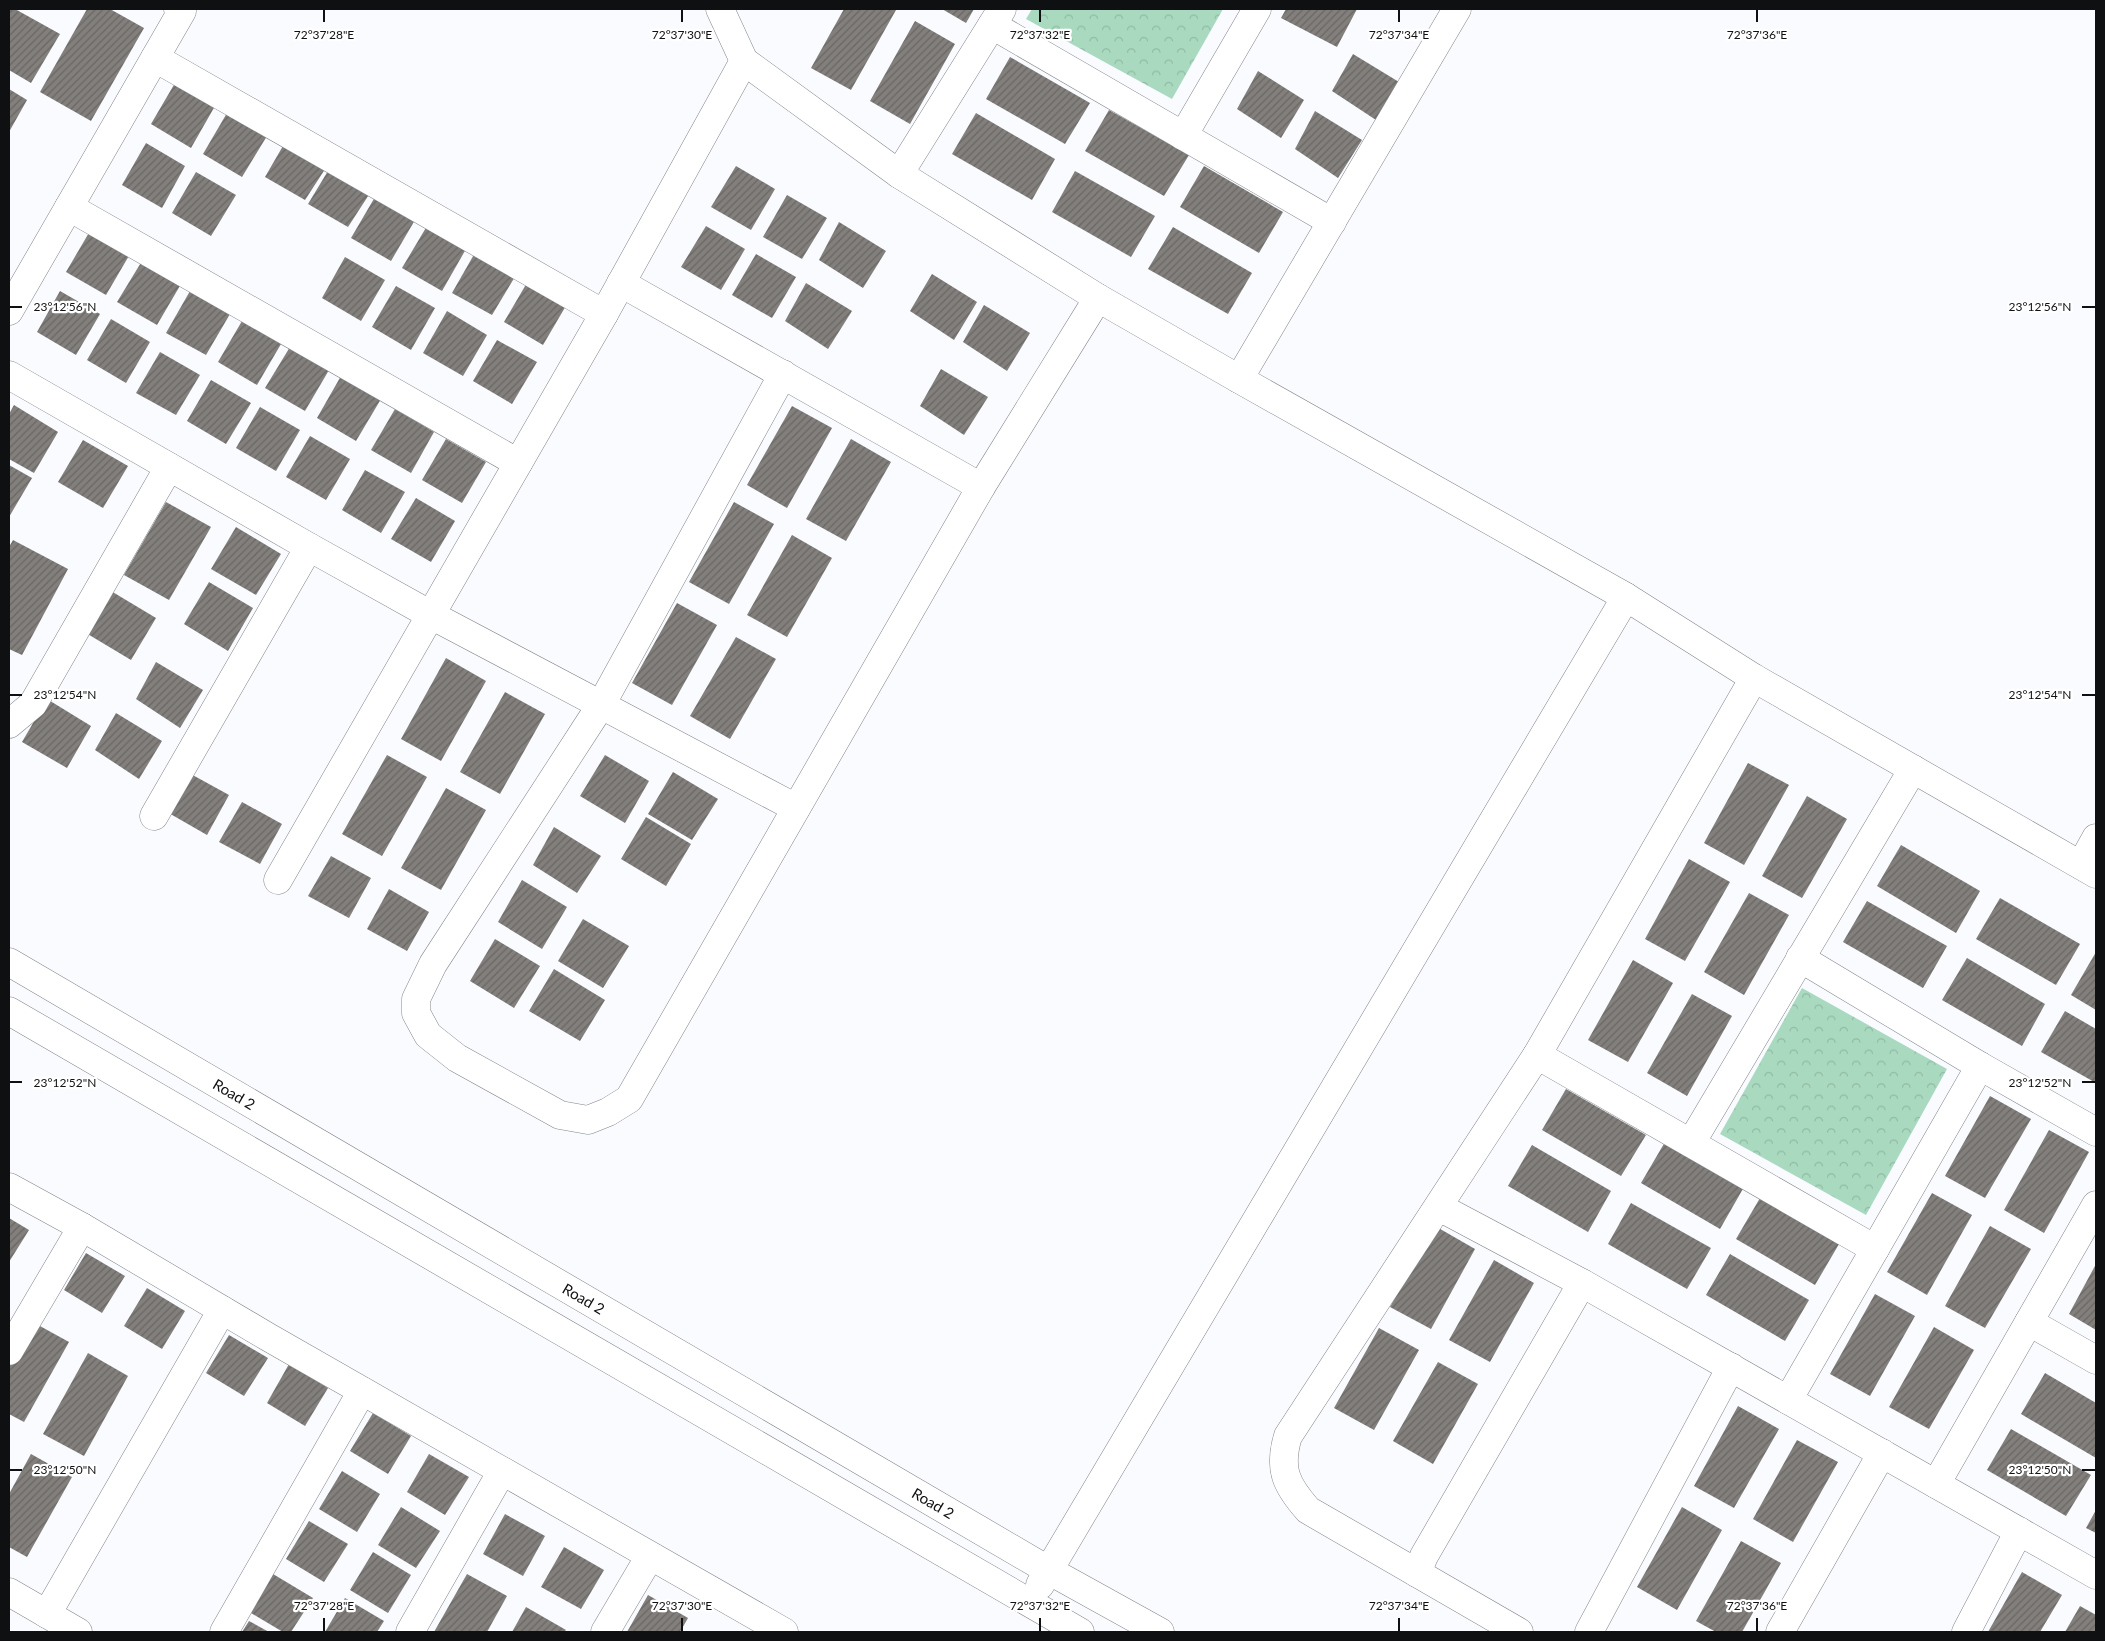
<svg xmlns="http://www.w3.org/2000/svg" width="2105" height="1641" font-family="Lato,sans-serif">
  <defs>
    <pattern id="park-crowns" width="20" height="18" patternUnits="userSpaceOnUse" patternTransform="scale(1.25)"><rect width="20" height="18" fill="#a9dac0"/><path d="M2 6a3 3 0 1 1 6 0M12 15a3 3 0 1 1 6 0" fill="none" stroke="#90baa4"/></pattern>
    <pattern id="building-hatch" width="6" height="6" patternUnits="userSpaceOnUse" patternTransform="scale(1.25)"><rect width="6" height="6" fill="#827f7c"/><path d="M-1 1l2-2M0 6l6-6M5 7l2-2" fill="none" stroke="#696764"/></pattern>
  </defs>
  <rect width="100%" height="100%" fill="#f9fbff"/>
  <g fill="url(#park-crowns)">
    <polygon points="1032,9 1223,9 1172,99 1026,19"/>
    <polygon points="1802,988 1947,1069 1866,1215 1720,1134"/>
  </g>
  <g fill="url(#building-hatch)">
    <polygon points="9,9 15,9 60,34 31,83 9,70"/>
    <polygon points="87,9 110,9 144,28 91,121 40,92"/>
    <polygon points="844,9 896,10 851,90 811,68"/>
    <polygon points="942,9 974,9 966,23"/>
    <polygon points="1286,9 1357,9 1337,47 1281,18"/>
    <polygon points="915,21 955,44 910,124 870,101"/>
    <polygon points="1353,54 1399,82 1376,120 1332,91"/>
    <polygon points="1010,57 1090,103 1065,144 986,99"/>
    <polygon points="1258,71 1304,100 1281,138 1237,109"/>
    <polygon points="175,83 215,106 191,148 151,124"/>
    <polygon points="9,89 27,100 9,132"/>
    <polygon points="1109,110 1189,155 1164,196 1085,151"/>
    <polygon points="1315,111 1362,140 1338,178 1295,149"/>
    <polygon points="227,113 267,136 242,177 203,154"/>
    <polygon points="976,113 1055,159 1032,200 952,154"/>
    <polygon points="287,139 329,163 305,200 265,177"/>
    <polygon points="146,143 185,166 162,208 122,185"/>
    <polygon points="331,166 372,190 348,227 308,204"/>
    <polygon points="736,166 775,189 751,230 711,207"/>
    <polygon points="1204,166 1283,212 1259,253 1180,207"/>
    <polygon points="1075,171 1155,216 1131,257 1052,212"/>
    <polygon points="196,172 236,195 211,236 172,213"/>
    <polygon points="787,195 827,218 802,259 763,237"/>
    <polygon points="375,197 415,220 391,261 351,238"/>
    <polygon points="839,222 886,251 863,288 819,260"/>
    <polygon points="427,226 466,249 442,291 402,268"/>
    <polygon points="706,226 745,249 721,290 681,267"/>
    <polygon points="1173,227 1252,273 1228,314 1148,269"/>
    <polygon points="90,231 130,254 106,295 66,272"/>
    <polygon points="476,251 516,275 492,315 452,293"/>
    <polygon points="756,254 796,277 772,318 732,295"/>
    <polygon points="345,257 385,280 361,321 322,298"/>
    <polygon points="142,261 181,284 157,325 117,302"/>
    <polygon points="932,274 977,302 954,340 910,311"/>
    <polygon points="528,281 567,304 543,345 504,322"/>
    <polygon points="806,283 852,311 828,349 785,321"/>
    <polygon points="396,286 435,308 411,350 372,327"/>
    <polygon points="60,291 100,314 76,355 37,332"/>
    <polygon points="190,291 230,314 206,355 166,333"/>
    <polygon points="984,305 1030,333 1007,371 963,342"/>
    <polygon points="447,311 487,335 463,376 423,353"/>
    <polygon points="111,319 150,342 126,383 87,360"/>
    <polygon points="242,321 281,344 257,385 218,362"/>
    <polygon points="497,340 537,362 512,404 473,381"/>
    <polygon points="290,347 329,370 305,411 265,388"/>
    <polygon points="160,352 200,375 176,415 136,393"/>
    <polygon points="941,369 988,397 964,435 920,406"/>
    <polygon points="341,376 381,399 356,441 317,418"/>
    <polygon points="211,380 251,403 226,444 187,421"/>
    <polygon points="14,405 58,432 34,473 9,459 9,414"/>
    <polygon points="792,406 832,428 787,508 747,485"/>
    <polygon points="260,407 300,430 276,471 236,448"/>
    <polygon points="395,409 434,432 411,473 371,450"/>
    <polygon points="310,436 350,459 326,500 286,477"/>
    <polygon points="446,439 486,462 462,503 422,480"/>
    <polygon points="851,439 891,462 846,541 806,519"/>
    <polygon points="83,440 128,466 103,508 58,482"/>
    <polygon points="9,465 32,478 9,517"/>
    <polygon points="365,470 405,492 381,533 342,510"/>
    <polygon points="416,498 455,521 431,562 391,539"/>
    <polygon points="166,502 211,527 169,600 124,575"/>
    <polygon points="734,502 774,524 729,604 689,582"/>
    <polygon points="236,527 281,554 256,595 211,569"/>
    <polygon points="792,535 832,558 787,637 747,615"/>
    <polygon points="13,540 68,569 22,655 9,649 9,547"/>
    <polygon points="209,582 253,608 228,651 184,624"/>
    <polygon points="111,591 156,618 131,660 86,633"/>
    <polygon points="677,603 717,625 672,705 632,683"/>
    <polygon points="736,637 776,659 730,739 690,716"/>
    <polygon points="446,658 486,681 441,761 401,739"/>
    <polygon points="156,662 203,690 180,728 136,699"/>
    <polygon points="505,692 545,714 500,794 460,772"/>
    <polygon points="47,699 91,726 67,768 22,742"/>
    <polygon points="116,713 162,741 139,779 95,750"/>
    <polygon points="387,755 427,777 382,856 342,834"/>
    <polygon points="605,755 649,781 625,823 580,796"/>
    <polygon points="1748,763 1789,785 1744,865 1704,843"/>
    <polygon points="673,772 718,799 692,840 648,814"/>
    <polygon points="189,773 229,795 207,835 167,812"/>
    <polygon points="446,788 486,810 441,890 401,868"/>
    <polygon points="1807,796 1847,819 1802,898 1762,876"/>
    <polygon points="242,802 282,824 260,864 219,842"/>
    <polygon points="646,817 691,844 666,886 621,859"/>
    <polygon points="554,827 601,856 577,893 533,865"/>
    <polygon points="1901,845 1980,891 1956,933 1877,886"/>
    <polygon points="331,856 371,878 349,918 308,896"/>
    <polygon points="1689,859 1730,882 1685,961 1645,939"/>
    <polygon points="522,880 567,907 542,949 498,922"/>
    <polygon points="389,889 429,912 407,951 367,929"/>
    <polygon points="1749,893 1789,915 1744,995 1704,972"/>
    <polygon points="2000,898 2080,944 2056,985 1976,939"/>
    <polygon points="1867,901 1947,946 1923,988 1843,942"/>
    <polygon points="583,919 629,946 603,988 558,961"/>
    <polygon points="495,939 540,966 514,1008 470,981"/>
    <polygon points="2096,952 2096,1010 2071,995"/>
    <polygon points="1967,958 2045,1004 2022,1046 1942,1000"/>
    <polygon points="1633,960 1673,983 1628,1062 1588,1040"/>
    <polygon points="554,969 605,1000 580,1041 529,1011"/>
    <polygon points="1692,994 1732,1016 1687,1096 1647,1073"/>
    <polygon points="2065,1011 2096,1029 2096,1083 2041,1052"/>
    <polygon points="1566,1089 1646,1135 1621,1176 1542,1130"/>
    <polygon points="1990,1096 2031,1119 1985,1198 1945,1176"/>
    <polygon points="2049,1130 2089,1152 2044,1233 2004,1210"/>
    <polygon points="1665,1142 1744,1187 1720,1229 1641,1183"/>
    <polygon points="1532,1145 1611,1191 1588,1232 1508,1186"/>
    <polygon points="1932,1193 1972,1215 1927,1295 1887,1272"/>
    <polygon points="1760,1198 1839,1244 1815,1285 1736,1239"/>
    <polygon points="1631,1203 1711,1248 1687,1289 1608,1244"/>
    <polygon points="9,1218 29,1230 9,1262"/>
    <polygon points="1435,1226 1475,1249 1431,1329 1390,1307"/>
    <polygon points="1990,1226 2031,1249 1985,1328 1945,1306"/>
    <polygon points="86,1253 125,1276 102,1313 64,1290"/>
    <polygon points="1730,1254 1809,1300 1785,1341 1706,1295"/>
    <polygon points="1494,1260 1534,1283 1490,1362 1449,1340"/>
    <polygon points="2096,1264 2096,1330 2069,1314"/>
    <polygon points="147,1288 185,1311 162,1349 124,1326"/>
    <polygon points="1875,1294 1915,1316 1870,1396 1830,1374"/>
    <polygon points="29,1320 69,1342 24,1422 9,1414 9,1356"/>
    <polygon points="1934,1327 1974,1350 1929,1429 1889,1407"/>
    <polygon points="1379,1328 1419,1350 1374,1430 1334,1408"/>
    <polygon points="229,1335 268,1358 244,1396 206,1373"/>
    <polygon points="88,1353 128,1376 84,1456 43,1434"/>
    <polygon points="1438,1362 1478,1384 1433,1464 1393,1441"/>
    <polygon points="289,1364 328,1388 305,1426 267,1403"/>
    <polygon points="2045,1373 2096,1403 2096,1458 2021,1414"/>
    <polygon points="1738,1406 1779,1429 1734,1508 1694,1486"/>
    <polygon points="373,1413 411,1436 388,1474 350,1451"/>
    <polygon points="2011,1429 2091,1475 2066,1516 1987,1470"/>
    <polygon points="1797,1440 1838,1462 1793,1542 1753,1519"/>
    <polygon points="31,1454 72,1477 27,1557 9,1547 9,1494"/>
    <polygon points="429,1454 469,1477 445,1515 407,1492"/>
    <polygon points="342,1471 380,1494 357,1532 319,1509"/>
    <polygon points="401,1507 440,1531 416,1568 378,1545"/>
    <polygon points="1682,1507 1722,1530 1677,1610 1637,1587"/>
    <polygon points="2096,1510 2096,1533 2086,1528"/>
    <polygon points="505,1514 545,1536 523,1576 483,1554"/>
    <polygon points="309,1521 348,1544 324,1582 286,1559"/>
    <polygon points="1741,1541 1781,1563 1742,1632 1716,1632 1696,1621"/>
    <polygon points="564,1547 604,1570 581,1609 541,1587"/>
    <polygon points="373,1552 411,1575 388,1613 350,1590"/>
    <polygon points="2022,1572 2062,1595 2040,1632 1988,1632"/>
    <polygon points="273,1574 313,1598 291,1632 283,1632 251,1613"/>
    <polygon points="467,1574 507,1596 487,1632 434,1632"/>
    <polygon points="648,1595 688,1618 680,1632 627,1632"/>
    <polygon points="345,1598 384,1621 377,1632 325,1632"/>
    <polygon points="2080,1606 2096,1615 2096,1632 2065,1632"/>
    <polygon points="526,1607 566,1630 564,1632 512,1632"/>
    <polygon points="249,1621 269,1632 242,1632"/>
  </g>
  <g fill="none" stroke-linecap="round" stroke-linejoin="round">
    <g stroke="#838689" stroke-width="29">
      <g id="minor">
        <polyline points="720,9 744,61 899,174 1098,298 1239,379 1626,597 1754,678 2096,874"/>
        <polyline points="992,25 1332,222"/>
        <polyline points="155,58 604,314 744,61"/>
        <polyline points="1183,136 1257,9"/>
        <polyline points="899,174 1002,9"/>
        <polyline points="69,207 518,463"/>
        <polyline points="621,283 981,487"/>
        <polyline points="9,311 182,11 178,9"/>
        <polyline points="783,374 601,705 433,964 416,999 416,1013 428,1035 457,1058 560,1115 588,1120 608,1112 629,1099 981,487 1098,298"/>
        <polyline points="9,375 309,547 431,615 796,808"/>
        <polyline points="1239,379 1457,9"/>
        <polyline points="9,724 33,704 169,467"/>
        <polyline points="154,816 309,547"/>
        <polyline points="2081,865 2096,838"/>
        <polyline points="278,880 604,314"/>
        <polyline points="1800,958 1980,1066"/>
        <path id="s1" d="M9,962l1039,608 112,62"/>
        <polyline points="9,1011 1080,1632"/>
        <polyline points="1537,1055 1754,678"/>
        <polyline points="1691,1143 1913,769"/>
        <polyline points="9,1187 82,1227 268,1337 784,1632"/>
        <polyline points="1439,1207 1582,1283 2096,1575"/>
        <polyline points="2029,1322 2096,1360"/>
        <polyline points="9,1351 82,1227"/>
        <polyline points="1788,1400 1875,1249"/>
        <polyline points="1936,1484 2096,1205"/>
        <polyline points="1417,1573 1424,1556 1582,1283"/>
        <polyline points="1040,1585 1626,597"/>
        <polyline points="9,1592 78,1632"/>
        <polyline points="47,1614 222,1310"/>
        <polyline points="224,1632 362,1391"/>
        <polyline points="410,1632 502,1471"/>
        <polyline points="605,1632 650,1556"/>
        <path d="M1519,1632l-211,-122c-22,-25 -30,-41 -20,-74l249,-381 338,194 105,-183 116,66"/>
        <polyline points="1589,1632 1731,1367"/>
        <polyline points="1780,1632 1882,1453"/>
        <polyline points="1966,1632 2019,1531"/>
      </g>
    </g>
    <use href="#minor" stroke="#fff" stroke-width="28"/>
  </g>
  <path fill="none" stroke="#0f1011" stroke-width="2" d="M324,10v12M682,10v12M1040,10v12M1399,10v12M1757,10v12M10,307h12M2082,307h13M10,695h12M2082,695h13M10,1082h12M2082,1082h13M10,1470h12M2082,1470h13M324,1618v13M682,1618v13M1040,1618v13M1399,1618v13M1757,1618v13"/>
  <g text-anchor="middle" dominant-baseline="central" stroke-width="4.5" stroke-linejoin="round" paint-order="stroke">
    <g font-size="15" fill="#0f1011" stroke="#fff">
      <text stroke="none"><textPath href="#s1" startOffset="261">Road 2</textPath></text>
      <text stroke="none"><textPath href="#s1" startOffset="666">Road 2</textPath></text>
      <text stroke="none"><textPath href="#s1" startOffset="1071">Road 2</textPath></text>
    </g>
  </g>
  <g font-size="12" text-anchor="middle" fill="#0f1011" stroke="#fff" stroke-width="4.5" stroke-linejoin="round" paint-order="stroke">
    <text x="324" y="39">72°37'28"E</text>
    <text x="682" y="39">72°37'30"E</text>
    <text x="1040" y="39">72°37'32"E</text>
    <text x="1399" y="39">72°37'34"E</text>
    <text x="1757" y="39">72°37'36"E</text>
    <text x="65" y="311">23°12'56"N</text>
    <text x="2040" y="311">23°12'56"N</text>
    <text x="65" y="699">23°12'54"N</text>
    <text x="2040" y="699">23°12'54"N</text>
    <text x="65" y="1087">23°12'52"N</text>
    <text x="2040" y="1087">23°12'52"N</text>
    <text x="65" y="1474">23°12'50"N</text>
    <text x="2040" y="1474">23°12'50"N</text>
    <text x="324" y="1610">72°37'28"E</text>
    <text x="682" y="1610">72°37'30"E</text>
    <text x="1040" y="1610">72°37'32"E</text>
    <text x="1399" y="1610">72°37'34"E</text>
    <text x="1757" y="1610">72°37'36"E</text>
  </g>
  <rect width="2105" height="1641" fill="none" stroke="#0f1011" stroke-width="20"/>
</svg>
